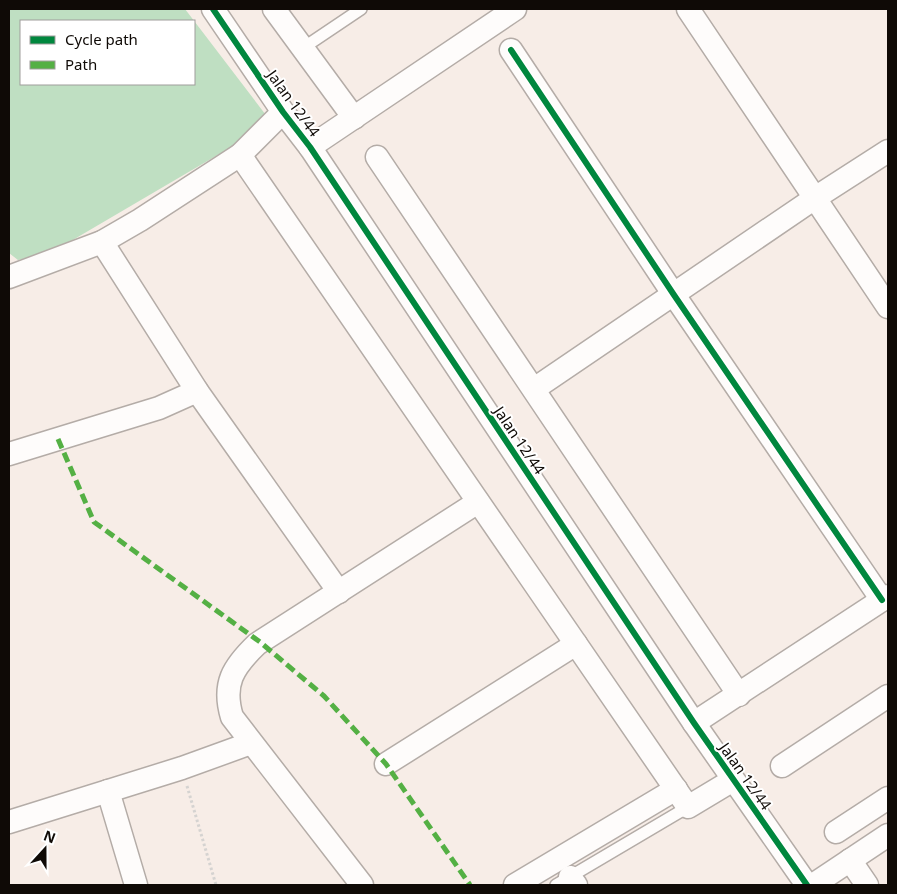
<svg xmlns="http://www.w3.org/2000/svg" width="897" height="894" font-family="'Noto Sans',sans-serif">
  <rect width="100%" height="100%" fill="#f7ede7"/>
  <path fill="#bfdfc2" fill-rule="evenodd" d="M9,9h176l87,114 -218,128 -36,9 -9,-7zM21,21h173v63h-173z"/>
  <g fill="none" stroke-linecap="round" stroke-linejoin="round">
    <g stroke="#b4aca7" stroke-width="14">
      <g id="lane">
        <polyline points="303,48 361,9"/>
        <polyline points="556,885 688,807"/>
      </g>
    </g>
    <g stroke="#b4aca7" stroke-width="25">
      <g id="street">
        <polyline points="213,9 283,112 310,147 694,723 807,885"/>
        <polyline points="274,9 354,118"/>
        <polyline points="688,9 888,307"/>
        <polyline points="511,50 674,295 882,600"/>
        <polyline points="310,147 515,9"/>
        <polyline points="240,155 688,807 733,780"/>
        <polyline points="377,157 739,695"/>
        <polyline points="102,242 197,391 339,592"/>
        <polyline points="9,277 102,242 140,220 240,155 283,112"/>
        <polyline points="534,389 815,198 888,151"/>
        <polyline points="9,454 159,408 197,391"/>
        <polyline points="694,723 888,596"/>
        <polyline points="386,764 576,644"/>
        <polyline points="782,766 888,696"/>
        <polyline points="108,791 136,885"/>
        <polyline points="9,822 182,768 251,743"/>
        <polyline points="836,832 888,798"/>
        <polyline points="850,860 867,885"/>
        <polyline points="570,877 576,885"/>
        <path d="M362,885l-130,-168c-10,-33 1,-50 25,-73l221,-142"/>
        <polyline points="515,885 676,789"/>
        <polyline points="813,885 888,835"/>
      </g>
    </g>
    <polyline stroke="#d5d3d1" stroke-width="3" stroke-dasharray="2.5 2.5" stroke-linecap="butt" points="187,786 216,885"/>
    <use href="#lane" stroke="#fefcfb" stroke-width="11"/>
    <use href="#street" stroke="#fefcfb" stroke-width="22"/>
    <polyline stroke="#54b044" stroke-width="5" stroke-dasharray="10 5" stroke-linecap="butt" points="58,439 94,522 260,642 324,696 386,764 470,885"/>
    <g stroke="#fff" stroke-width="9">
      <g id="cycleway">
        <polyline points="213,9 283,112 310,147 694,723 807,885"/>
        <polyline points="511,50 674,295 882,600"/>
      </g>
    </g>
    <use href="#cycleway" stroke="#00873e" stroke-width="6"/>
  </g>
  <g text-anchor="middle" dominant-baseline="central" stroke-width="4" stroke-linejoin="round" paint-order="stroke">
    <g font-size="15" fill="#0f0a06" stroke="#fff">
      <text transform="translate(294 103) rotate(54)">Jalan 12/44</text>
      <text transform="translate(520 440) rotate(56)">Jalan 12/44</text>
      <text transform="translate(746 776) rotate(55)">Jalan 12/44</text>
    </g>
  </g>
  <rect width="897" height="894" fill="none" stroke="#0f0a06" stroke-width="20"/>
  <rect x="20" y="20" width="175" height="65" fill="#ffffff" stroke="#9f9d9b"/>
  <rect x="30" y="36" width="25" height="8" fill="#00873e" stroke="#9f9d9b"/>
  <text x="65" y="45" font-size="15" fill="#0f0a06">Cycle path</text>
  <rect x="30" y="61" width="25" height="8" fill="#54b044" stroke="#9f9d9b"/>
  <text x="65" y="70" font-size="15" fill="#0f0a06">Path</text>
  <g transform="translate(45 849) rotate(21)" stroke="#ffffff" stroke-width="4" paint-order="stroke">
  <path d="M0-4L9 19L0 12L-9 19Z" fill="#0f0a06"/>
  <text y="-8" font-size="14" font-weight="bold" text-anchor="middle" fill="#0f0a06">N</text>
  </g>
</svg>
